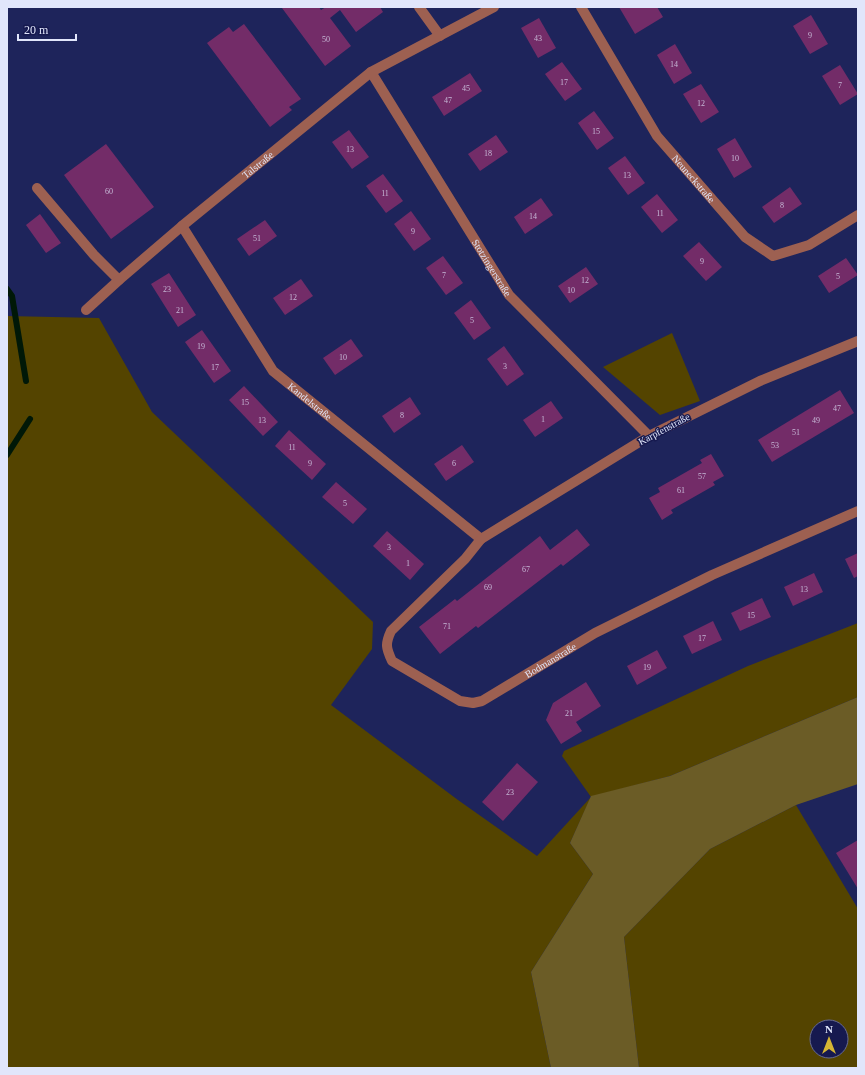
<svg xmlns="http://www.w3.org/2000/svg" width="865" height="1075" font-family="Georgia,serif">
  <rect width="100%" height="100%" fill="#1e245b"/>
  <g fill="#544400" fill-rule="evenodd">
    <polygon points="7,316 99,318 152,412 373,622 372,649 331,705 458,800 537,856 591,797 562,756 564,751 748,666 858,623 858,697 670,776 591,797 570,843 593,874 531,972 551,1068 7,1068"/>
    <polygon points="672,333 700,401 660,415 603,367"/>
    <path d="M796,805l62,104v159h-219l-15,-131 86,-88zM817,1027h24v24h-24z"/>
  </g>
  <polygon fill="#6b5c26" points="858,697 858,784 796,805 710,849 624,937 639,1068 551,1068 531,972 593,874 570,843 591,796 670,776"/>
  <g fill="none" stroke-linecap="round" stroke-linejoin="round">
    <g stroke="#001807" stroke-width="6">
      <polyline points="7,289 12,296 26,381"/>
      <polyline points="7,455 30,419"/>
    </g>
  </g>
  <g fill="#732c68">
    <polygon points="283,7 319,7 321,10 326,7 380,7 383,12 356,32 340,10 330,18 351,46 325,66 282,8"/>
    <polygon points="619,7 657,7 663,17 635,34"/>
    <polygon points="811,15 828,44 810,54 793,26"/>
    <polygon points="539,18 556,48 538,58 521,28"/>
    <polygon points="244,24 301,99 289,107 292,110 270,127 207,43 229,27 233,32"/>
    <polygon points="675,44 692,73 674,84 657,55"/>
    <polygon points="562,62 582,89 565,101 545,74"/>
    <polygon points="840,65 858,94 840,105 822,76"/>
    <polygon points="470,73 482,91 444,116 432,97"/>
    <polygon points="701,84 719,112 701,123 683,94"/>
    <polygon points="594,111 614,138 597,150 578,123"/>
    <polygon points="349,130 369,157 352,169 332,142"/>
    <polygon points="496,135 508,152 480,171 468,154"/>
    <polygon points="735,138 752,167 734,178 717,149"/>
    <polygon points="106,144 154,207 111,239 64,175"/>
    <polygon points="625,156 645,183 628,195 608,168"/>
    <polygon points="383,174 403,201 386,213 366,186"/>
    <polygon points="790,187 802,204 774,223 762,207"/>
    <polygon points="657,194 678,220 662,233 641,207"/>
    <polygon points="541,198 553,215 525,234 514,217"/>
    <polygon points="411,211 431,239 414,251 394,224"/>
    <polygon points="40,214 61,243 46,253 26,225"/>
    <polygon points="265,220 277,236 249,256 237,239"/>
    <polygon points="699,242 722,267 706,281 683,256"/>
    <polygon points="443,256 463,283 446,295 426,268"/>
    <polygon points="846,258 858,275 829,293 818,276"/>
    <polygon points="586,267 598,284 570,303 558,286"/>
    <polygon points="169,273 196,315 178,327 151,284"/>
    <polygon points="301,279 313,296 285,315 273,298"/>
    <polygon points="471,300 491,328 474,340 454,313"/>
    <polygon points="202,330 231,371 214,383 185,342"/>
    <polygon points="351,339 363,356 335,375 323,358"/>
    <polygon points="504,346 524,374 507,386 487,359"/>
    <polygon points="244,386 278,422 263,436 229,400"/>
    <polygon points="840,390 854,413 772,462 758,440"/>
    <polygon points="410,397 421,414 394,433 382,416"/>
    <polygon points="551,401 563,418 535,437 523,420"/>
    <polygon points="289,430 326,464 312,480 275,446"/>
    <polygon points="462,445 474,462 446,481 434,464"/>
    <polygon points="711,454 724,476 713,482 715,485 671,510 673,513 662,520 649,498 660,492 658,488 702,463 700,460"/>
    <polygon points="336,482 367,509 353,524 322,497"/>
    <polygon points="577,529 590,545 563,566 561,564 478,628 476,626 440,654 419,627 455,599 457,601 540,536 550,550"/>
    <polygon points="387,531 424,564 410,580 373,546"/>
    <polygon points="858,553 858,576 854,578 845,559"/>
    <polygon points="814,573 823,592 793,606 784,587"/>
    <polygon points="762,598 771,617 740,631 731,613"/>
    <polygon points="713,621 722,640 692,654 683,636"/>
    <polygon points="657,650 667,668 637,685 627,666"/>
    <polygon points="586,682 601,706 576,722 582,731 561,744 546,720 553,703"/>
    <polygon points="517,763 538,782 503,821 482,802"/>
    <polygon points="858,840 858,889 836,853"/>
  </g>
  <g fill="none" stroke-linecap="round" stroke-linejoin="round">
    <g stroke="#9d6051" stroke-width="10">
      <polyline points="419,7 440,36"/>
      <path id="s1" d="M581,7l76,129 88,101 28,19 36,-11 49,-30"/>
      <path id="s2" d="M371,72l138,223 140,141"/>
      <polyline points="37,188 94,255 119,280"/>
      <path id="s3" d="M182,226l91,145 208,168"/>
      <path id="s4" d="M86,310l33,-30 63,-54 189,-154 123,-65"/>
      <path id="s5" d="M858,341l-98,40 -111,55 -168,103 -16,20 -74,72c-6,13 -5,17 1,30l68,40 13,2 9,-2 113,-68 117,-58 146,-64"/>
    </g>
  </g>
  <g text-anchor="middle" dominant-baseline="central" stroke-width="3" stroke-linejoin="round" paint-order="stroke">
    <g font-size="8" fill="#c6b8d6">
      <text x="810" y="35">9</text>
      <text x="538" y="38">43</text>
      <text x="326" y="39">50</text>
      <text x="674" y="64">14</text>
      <text x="564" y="82">17</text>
      <text x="840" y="85">7</text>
      <text x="466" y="88">45</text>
      <text x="448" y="100">47</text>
      <text x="701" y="103">12</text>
      <text x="596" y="131">15</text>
      <text x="350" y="149">13</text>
      <text x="488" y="153">18</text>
      <text x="735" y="158">10</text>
      <text x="627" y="175">13</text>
      <text x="109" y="191">60</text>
      <text x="385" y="193">11</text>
      <text x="782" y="205">8</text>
      <text x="660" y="213">11</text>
      <text x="533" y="216">14</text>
      <text x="413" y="231">9</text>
      <text x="257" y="238">51</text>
      <text x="702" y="261">9</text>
      <text x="444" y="275">7</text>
      <text x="838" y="276">5</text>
      <text x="585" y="280">12</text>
      <text x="167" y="289">23</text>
      <text x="571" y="290">10</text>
      <text x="293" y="297">12</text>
      <text x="180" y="310">21</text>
      <text x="472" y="320">5</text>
      <text x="201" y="346">19</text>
      <text x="343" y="357">10</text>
      <text x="505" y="366">3</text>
      <text x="215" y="367">17</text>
      <text x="245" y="402">15</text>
      <text x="837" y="408">47</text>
      <text x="402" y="415">8</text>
      <text x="543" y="419">1</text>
      <text x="262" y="420">13</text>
      <text x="816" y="420">49</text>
      <text x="796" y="432">51</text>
      <text x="775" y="445">53</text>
      <text x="292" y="447">11</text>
      <text x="310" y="463">9</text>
      <text x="454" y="463">6</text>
      <text x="702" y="476">57</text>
      <text x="681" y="490">61</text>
      <text x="345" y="503">5</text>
      <text x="389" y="547">3</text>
      <text x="408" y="563">1</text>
      <text x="526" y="569">67</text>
      <text x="488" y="587">69</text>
      <text x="804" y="589">13</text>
      <text x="751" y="615">15</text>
      <text x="447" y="626">71</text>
      <text x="702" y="638">17</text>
      <text x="647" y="667">19</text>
      <text x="569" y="713">21</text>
      <text x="510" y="792">23</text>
    </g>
    <g font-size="10" fill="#e1e6fb" stroke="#16194f">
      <text stroke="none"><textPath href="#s4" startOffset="225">Talstraße</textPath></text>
      <text stroke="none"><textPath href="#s1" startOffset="206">Neuneckstraße</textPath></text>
      <text stroke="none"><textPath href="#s2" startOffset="230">Stotzingerstraße</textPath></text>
      <text stroke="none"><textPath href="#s3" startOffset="219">Kandelstraße</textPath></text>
      <text transform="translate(664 429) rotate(-28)">Karpfenstraße</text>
      <text stroke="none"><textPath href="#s5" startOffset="768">Bodmanstraße</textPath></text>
    </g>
  </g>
  <rect width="865" height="1075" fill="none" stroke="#e1e6fb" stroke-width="16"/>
  <g transform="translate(829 1039)"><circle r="19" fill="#16194f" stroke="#676b94"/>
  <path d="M0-3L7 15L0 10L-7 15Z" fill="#d5b534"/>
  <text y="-6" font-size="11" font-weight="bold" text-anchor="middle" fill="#e1e6fb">N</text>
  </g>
  <path d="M18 34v6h58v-6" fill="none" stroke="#e1e6fb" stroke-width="2"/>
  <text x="24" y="34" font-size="12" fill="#e1e6fb" stroke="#16194f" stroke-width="3" paint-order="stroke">20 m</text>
</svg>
